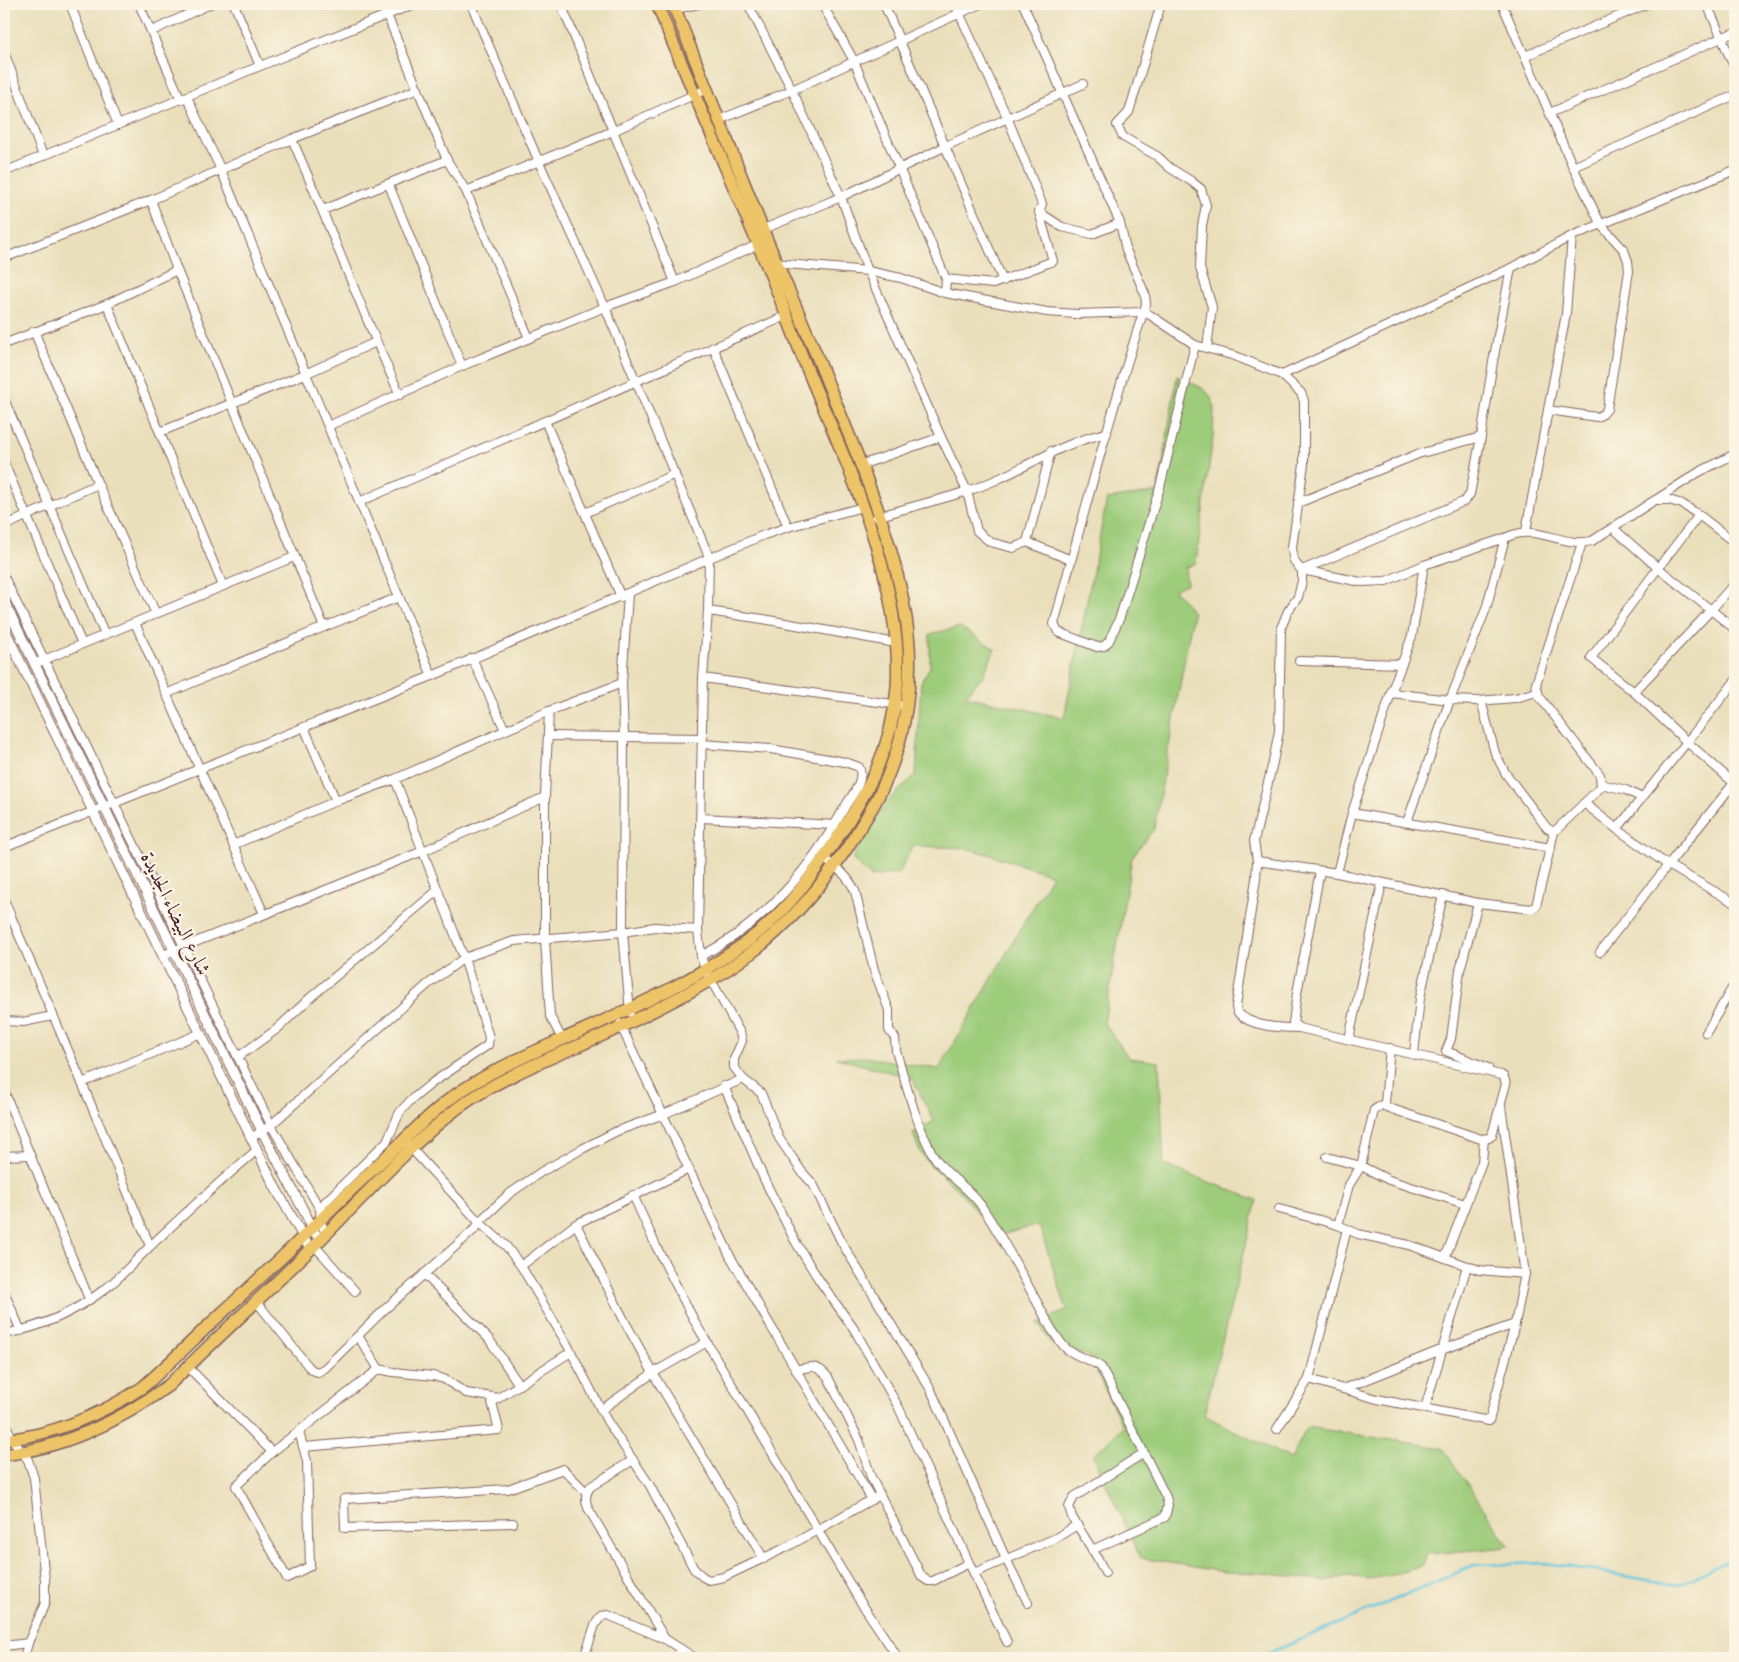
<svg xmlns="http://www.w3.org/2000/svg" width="1739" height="1662" font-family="'IM FELL DW Pica',Amiri,serif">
  <rect width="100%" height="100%" fill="#fcf5e5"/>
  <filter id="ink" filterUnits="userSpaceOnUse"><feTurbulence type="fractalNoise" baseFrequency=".02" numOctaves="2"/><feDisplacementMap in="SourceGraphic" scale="10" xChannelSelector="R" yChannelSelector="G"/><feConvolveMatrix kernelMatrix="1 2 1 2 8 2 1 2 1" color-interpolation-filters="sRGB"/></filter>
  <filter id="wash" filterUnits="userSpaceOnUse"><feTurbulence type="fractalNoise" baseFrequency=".0096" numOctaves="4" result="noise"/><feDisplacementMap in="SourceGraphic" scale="20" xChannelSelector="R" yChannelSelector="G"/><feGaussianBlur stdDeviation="1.12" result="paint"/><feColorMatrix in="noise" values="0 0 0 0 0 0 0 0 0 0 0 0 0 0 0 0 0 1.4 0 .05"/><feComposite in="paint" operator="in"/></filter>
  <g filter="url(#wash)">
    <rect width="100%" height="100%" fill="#eadfbb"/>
    <polygon fill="#9dcc7a" stroke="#747652" points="1177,376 1204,389 1211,397 1214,407 1213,436 1196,563 1185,568 1187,584 1174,589 1193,613 1154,829 1132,857 1104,1023 1129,1058 1159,1062 1164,1165 1257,1200 1204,1415 1291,1459 1307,1427 1443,1448 1509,1546 1499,1548 1427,1554 1423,1566 1389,1576 1368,1579 1347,1576 1326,1581 1262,1573 1224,1572 1140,1558 1093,1455 1123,1427 1089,1356 1061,1348 1051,1343 1038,1323 1067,1310 1039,1225 997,1236 958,1190 931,1166 920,1152 913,1133 934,1121 912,1078 836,1058 865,1057 939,1069 1052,875 988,854 964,848 913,846 899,873 871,877 852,859 886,803 916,774 921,682 930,667 930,634 960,627 995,649 983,676 965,696 1064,718 1107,499 1158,492"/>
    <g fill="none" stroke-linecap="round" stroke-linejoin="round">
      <polyline stroke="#60c5dd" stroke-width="2.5" points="1257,1658 1475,1565 1546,1563 1678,1585 1735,1557"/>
    </g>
  </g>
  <g filter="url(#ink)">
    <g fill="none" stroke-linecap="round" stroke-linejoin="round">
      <g stroke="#82625d" stroke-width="10">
        <g id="minor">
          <polyline points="70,4 118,125"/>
          <polyline points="139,4 181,100"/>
          <polyline points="234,4 260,66"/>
          <polyline points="471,4 539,162 605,307 709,557 708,611 703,678 698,930 701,956 705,969 740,1033 742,1041 734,1059 734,1067 743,1079 761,1093 779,1138 802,1172 813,1184 842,1243 931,1390 1006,1559 1028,1603"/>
          <polyline points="561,4 675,282"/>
          <polyline points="748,4 792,90 841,197 868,271 941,437 967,491 977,531 990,542 1013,548 1027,542"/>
          <polyline points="822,4 854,61 946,279 945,293"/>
          <polyline points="884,4 1003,281"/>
          <path d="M1023,4l97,219 6,27 19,44 1,10c-35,106 -63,213 -92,320l4,8 39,15 7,-1 5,-5 11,-24 40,-130 35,-142"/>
          <polyline points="1161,4 1129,112 1117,125 1123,137 1157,156 1170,168 1191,181 1201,189 1206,205 1202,226 1200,268 1212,307 1207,348"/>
          <polyline points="1502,4 1573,167 1601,225 1624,250 1628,261 1629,271 1607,409 1603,414 1597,417 1548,410 1526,531"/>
          <polyline points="1707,4 1735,69"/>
          <polyline points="675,9 698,4"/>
          <polyline points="387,15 447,160 466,191 529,338"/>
          <polyline points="152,31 210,4"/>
          <polyline points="4,52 43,156"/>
          <polyline points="1525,56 1647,4"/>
          <polyline points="187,97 221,170 432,676"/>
          <polyline points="1550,113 1735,32"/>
          <polyline points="719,120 792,90 980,4"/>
          <path d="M292,139c37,84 69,171 108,256"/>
          <polyline points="1573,167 1735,95"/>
          <polyline points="4,172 260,66 414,4"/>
          <polyline points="389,185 462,366"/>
          <polyline points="466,191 613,131 707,89"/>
          <polyline points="151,200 177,270 324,627"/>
          <polyline points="323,210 447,160"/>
          <polyline points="1039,212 1062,227 1092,234 1120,223"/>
          <polyline points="759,231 841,197 946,146 1083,84"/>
          <polyline points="4,258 151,200 292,139 418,89"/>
          <path d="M775,263l93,8 33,7 44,15 102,19 29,2 67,-2 7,3 45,30 40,11 47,19 19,18 3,8v63l-12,83c1,11 1,16 10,23l59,12 25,-1 38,-16 81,-27c31,-16 57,10 87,3l63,-41h14l13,4 17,11 36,28"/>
          <polyline points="946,279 993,284 1053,261 1039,212 1042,204 1008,119 955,4"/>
          <polyline points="107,304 223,586"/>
          <polyline points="34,331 98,484 156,614"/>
          <polyline points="4,344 107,304 177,270"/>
          <polyline points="713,347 788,527"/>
          <polyline points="1282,375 1511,268 1572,236 1735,170"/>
          <polyline points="4,399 105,635"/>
          <polyline points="1548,410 1566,314 1572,236"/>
          <polyline points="545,421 621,597"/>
          <polyline points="328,426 462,366 605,307 675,282 757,245"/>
          <polyline points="160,432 305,374 376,342"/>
          <polyline points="1051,451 1027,542 1071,560"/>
          <polyline points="4,463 82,644"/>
          <polyline points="861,465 941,437"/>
          <polyline points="1657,499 1699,472 1735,454"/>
          <polyline points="359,502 786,316"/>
          <polyline points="1298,503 1418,454 1481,437"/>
          <polyline points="585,513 675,474"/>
          <path d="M877,517c40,-13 82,-20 121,-38 37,-17 67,-37 109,-46"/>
          <polyline points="4,526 98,484"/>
          <polyline points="1613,528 1658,568 1591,658 1634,692 1711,610 1658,568 1699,515"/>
          <polyline points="4,577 271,1125 320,1209"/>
          <polyline points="1735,583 1711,610 1735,629"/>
          <polyline points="628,594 622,683 624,736 623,932 630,1012"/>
          <polyline points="708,611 763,619 896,643"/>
          <polyline points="135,623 264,914"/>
          <polyline points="472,658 505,730"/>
          <polyline points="1299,661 1402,664"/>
          <polyline points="34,664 294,557"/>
          <polyline points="703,678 900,705"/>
          <polyline points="1634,692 1687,742 1735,681"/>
          <polyline points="1391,693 1450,700 1478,701 1482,704 1495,753 1506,774 1547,828 1554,832"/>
          <polyline points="166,694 324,627 399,597"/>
          <polyline points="1478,701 1515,698 1537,692"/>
          <polyline points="549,711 545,797 545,939 550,1016 562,1039"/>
          <polyline points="304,727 336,801"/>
          <polyline points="548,736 703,738"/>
          <polyline points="1734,783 1668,865 1617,829 1687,742 1734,783 1735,782"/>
          <polyline points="1601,784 1626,790 1642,798"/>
          <polyline points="1584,803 1617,829"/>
          <polyline points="1352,813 1551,848"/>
          <polyline points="701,818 835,825"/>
          <polyline points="1407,822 1450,700 1486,609 1505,538"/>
          <polyline points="233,845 336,801 395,779 549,711 622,683"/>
          <polyline points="4,847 432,676 764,535 788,527 863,507"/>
          <path d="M824,859c14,9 24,17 31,32l19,79 15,40v20l6,8 1,13c10,33 19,69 35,100 11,22 35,34 49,53 27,40 49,84 72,126 5,6 9,15 16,20 10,7 23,10 33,17l65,130 2,8 -3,12 -73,33"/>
          <polyline points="1257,861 1337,873 1478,903 1532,909 1536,906 1554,832 1601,787 1600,775 1539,696 1536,684 1582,543"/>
          <polyline points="1320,871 1297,993 1293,1023 1299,1028 1501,1075 1504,1077 1506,1084 1492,1135 1489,1138 1481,1139 1386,1107 1385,1103 1390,1048"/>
          <polyline points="1337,873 1352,813 1391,693 1412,636 1424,565"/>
          <polyline points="4,900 82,1083 150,1246"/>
          <polyline points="1478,903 1460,970 1451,1039 1446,1051 1488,1068"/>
          <polyline points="1600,952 1668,865 1735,903"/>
          <polyline points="163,955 423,851 545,797"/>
          <path d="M701,956c65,-33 110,-88 145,-151 6,-10 19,-25 13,-38l-14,-5 -74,-13 -69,-5"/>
          <polyline points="4,1021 23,1022 53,1016"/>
          <polyline points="620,1024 730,1256 872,1500"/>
          <path d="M1299,1028c-20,0 -48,-1 -62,-16l-1,-6 20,-127 1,-18 -3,-20 19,-79 6,-31 2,-103 7,-17 10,-14 4,-16v-11l163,-69 5,-7 11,-57 12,-75 18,-94"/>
          <polyline points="1706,1033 1735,983"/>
          <polyline points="1349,1039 1382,883"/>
          <polyline points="1414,1054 1420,998 1443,895"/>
          <polyline points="238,1057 277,1029 311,997 438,890"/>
          <polyline points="82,1083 201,1033"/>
          <polyline points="724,1086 764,1179 795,1241 819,1280 854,1329 899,1408 969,1563 1007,1642"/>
          <polyline points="4,1091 89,1299"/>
          <polyline points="251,1138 271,1125 427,985 464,958 514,941 623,932 655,927 698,930"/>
          <polyline points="408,1145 479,1222 506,1246 521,1266 568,1346 607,1421 649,1484 694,1569 703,1577 709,1580 724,1577 787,1547 880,1495"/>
          <polyline points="4,1156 30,1155"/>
          <polyline points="1327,1157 1361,1166 1389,1180 1465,1204"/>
          <polyline points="633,1195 656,1246 696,1324 858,1598 895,1653 897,1658"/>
          <polyline points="1279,1209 1338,1225 1358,1234 1409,1245 1479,1270 1525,1274"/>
          <polyline points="576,1224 624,1320 657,1380 764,1559"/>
          <polyline points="1338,1225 1349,1185 1361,1166 1374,1110 1385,1103"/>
          <path d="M326,1234c-5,-11 -9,-18 -3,-30l64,-63 13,-29 10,-11 22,-18 56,-38 1,-8 -25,-79 -69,-179"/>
          <polyline points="314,1245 355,1291"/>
          <polyline points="1445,1258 1482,1162 1484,1139"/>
          <polyline points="521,1266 576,1224 689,1169"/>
          <polyline points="424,1274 489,1339 519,1385"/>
          <polyline points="4,1292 21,1331"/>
          <polyline points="256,1301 308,1366 312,1370 318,1372 325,1368 384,1310 476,1228 479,1222 509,1194 541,1172 582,1149 617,1131 664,1114 743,1079"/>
          <path d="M4,1334c39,-7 75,-24 106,-49 18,-15 33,-33 50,-48 32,-30 64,-59 97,-87"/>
          <polyline points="188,1367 272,1452 379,1369 358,1336"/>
          <polyline points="379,1369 393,1372 433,1376 444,1379 466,1393 499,1398"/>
          <path d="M796,1370c15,-4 21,-6 32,7l31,63 12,37 51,100 6,4h5l36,-18"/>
          <polyline points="1309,1379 1347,1229"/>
          <polyline points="1343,1389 1377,1399 1489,1421 1515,1324 1525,1274 1501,1106"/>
          <polyline points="1425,1408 1467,1266"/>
          <polyline points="601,1410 653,1373 707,1342"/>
          <polyline points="4,1419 12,1439 28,1460 34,1478 45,1580 45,1603 28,1643 24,1658"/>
          <polyline points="1277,1429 1309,1379 1343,1389 1441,1350 1515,1324"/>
          <polyline points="304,1447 499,1430 492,1402 571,1352"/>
          <polyline points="272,1452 236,1486 287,1578 310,1566 307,1461 299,1432"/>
          <path d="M633,1460l-43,27c-5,8 -5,12 -2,21l77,131"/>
          <polyline points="513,1523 345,1528 344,1499 508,1489 563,1469 586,1492"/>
          <polyline points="974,1573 1056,1538 1077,1525"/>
          <polyline points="1105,1573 1097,1557 1072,1517 1069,1507 1074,1497 1144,1453"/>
          <polyline points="4,1646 28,1643"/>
          <polyline points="584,1658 595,1625 601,1616 608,1615 665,1639 695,1658"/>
          <polyline points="676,1658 681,1649"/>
        </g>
      </g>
      <g stroke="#82625d" stroke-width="11">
        <g id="tertiary">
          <polyline points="4,601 262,1131 319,1240"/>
          <polyline points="4,628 275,1187 310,1249"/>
        </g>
      </g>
      <g stroke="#82625d" stroke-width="14">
        <g id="primary">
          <path d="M4,1440c49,-5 98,-26 139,-53 27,-24 52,-49 79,-74 28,-26 57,-52 85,-80 31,-31 64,-62 97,-93 15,-15 30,-29 47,-42 36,-26 78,-44 119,-62 65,-29 134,-59 189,-104 30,-25 53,-56 75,-89 34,-51 58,-93 63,-156 7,-107 -53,-228 -93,-326 -13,-33 -25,-67 -39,-100 -36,-86 -73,-171 -108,-257"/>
          <path d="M4,1455c62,-8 115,-33 165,-70 53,-52 108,-102 161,-155 42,-42 82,-87 129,-123 53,-38 118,-58 176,-87 40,-20 80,-40 116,-67 39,-29 69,-65 96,-105 11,-17 23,-35 32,-53 28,-56 37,-121 26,-183 -15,-88 -54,-170 -87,-253 -18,-44 -38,-87 -56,-131 -30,-75 -59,-150 -89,-224"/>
        </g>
      </g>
      <use href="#minor" stroke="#fff" stroke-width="8"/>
      <use href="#tertiary" stroke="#fff" stroke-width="9"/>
      <use href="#primary" stroke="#eec469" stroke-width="11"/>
    </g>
  </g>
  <g text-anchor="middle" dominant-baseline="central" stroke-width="4.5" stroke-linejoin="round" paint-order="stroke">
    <g font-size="20" fill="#4a1f2b" stroke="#fcf5e5">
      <text transform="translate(175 914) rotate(64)">شارع البيضاء الجديدة</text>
    </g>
  </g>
  <rect width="1739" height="1662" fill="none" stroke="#fcf5e5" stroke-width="20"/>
</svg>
